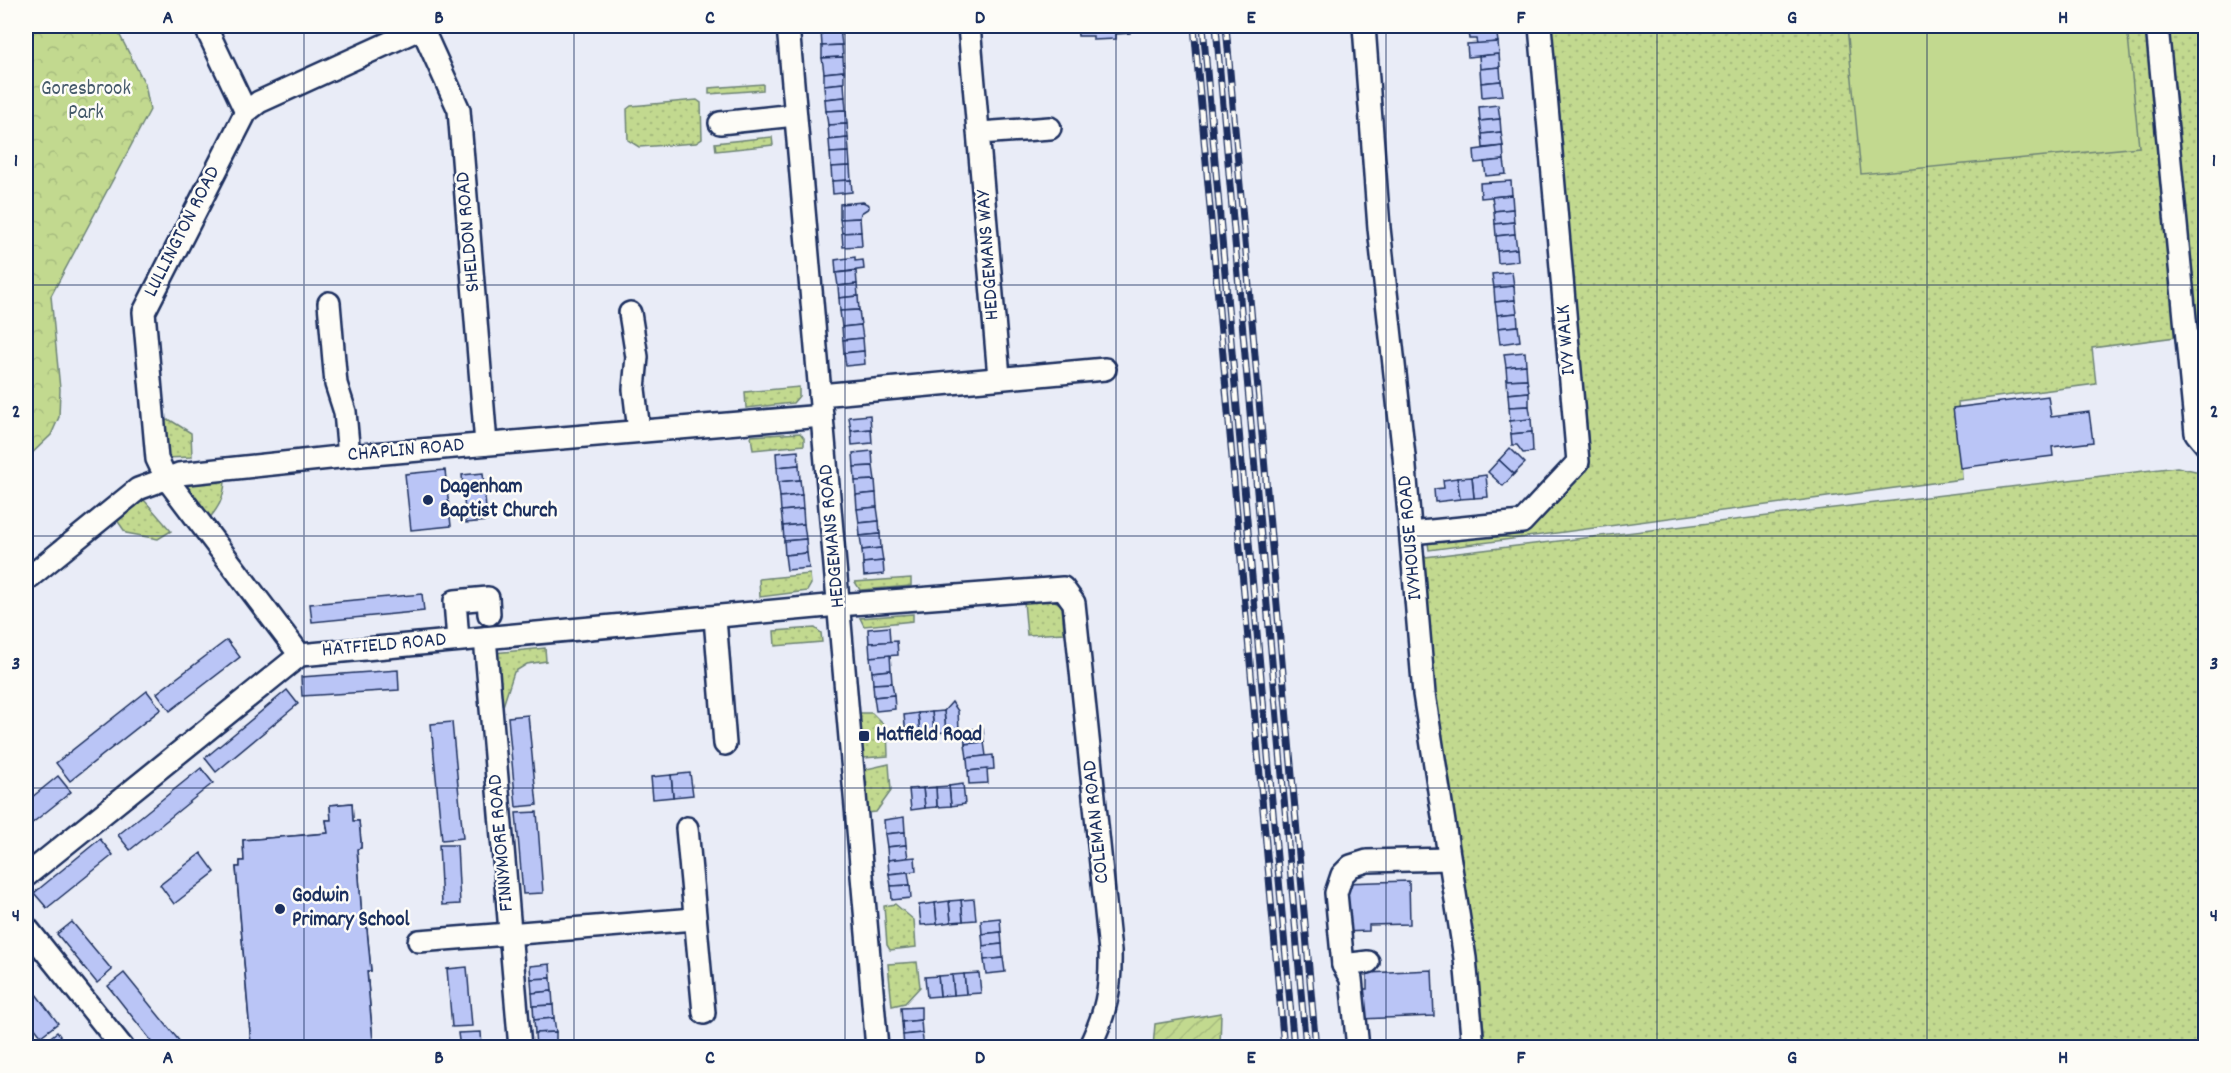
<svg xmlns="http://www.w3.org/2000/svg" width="2231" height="1073" font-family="Dekko,sans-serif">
  <defs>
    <pattern id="grass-dots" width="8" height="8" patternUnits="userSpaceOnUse" patternTransform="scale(1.5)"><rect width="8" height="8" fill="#c2d98f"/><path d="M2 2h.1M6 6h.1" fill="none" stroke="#a6bb7e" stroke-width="1.8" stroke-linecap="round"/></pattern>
    <pattern id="forest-crowns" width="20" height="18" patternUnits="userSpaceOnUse" patternTransform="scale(1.5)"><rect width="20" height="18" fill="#c2d98f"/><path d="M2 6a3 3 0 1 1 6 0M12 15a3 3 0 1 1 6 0" fill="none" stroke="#a6bb7e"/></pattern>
    <pattern id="garden-furrows" width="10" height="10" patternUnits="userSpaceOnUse" patternTransform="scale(1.5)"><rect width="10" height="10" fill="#c2d98f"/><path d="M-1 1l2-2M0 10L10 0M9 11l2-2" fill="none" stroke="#a6bb7e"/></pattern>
  </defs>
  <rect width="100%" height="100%" fill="#e9ecf7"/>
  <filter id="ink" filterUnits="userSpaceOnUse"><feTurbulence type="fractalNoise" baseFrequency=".0167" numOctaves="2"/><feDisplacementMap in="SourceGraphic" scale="12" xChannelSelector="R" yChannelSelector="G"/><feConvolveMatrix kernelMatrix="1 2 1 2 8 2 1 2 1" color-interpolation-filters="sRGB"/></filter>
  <g filter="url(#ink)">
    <g fill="url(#grass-dots)" stroke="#6e8476" stroke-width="1.5">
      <polygon points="1549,26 2160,26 2191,335 2092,348 2096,384 1958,402 1962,479 1429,550 1428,543 1433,540 1530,528 1585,470 1589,449"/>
      <polygon points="2161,26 2205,26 2205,447"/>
      <polygon points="763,84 763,90 709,94 709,88"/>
      <polygon points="697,100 701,103 702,139 696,143 639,147 628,140 627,109 631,106"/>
      <polygon points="772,137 773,145 716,151 715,143"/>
      <polygon points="799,387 799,396 793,403 746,408 745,392"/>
      <polygon points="170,420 191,433 192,457 164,458 157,421"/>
      <polygon points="800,433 804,438 804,445 753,450 751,436"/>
      <polygon points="2177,467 2205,473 2205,1047 1486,1047 1476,964 1431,694 1417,558"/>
      <path d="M225,481c-1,18 -7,28 -19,41l-23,-33 7,-6z"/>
      <polygon points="140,498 145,501 171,531 158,539 126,533 114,516"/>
      <polygon points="810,574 811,584 807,591 760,597 759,579"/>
      <polygon points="911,578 911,586 860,590 855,582"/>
      <polygon points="1053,600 1062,605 1064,633 1027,635 1024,602"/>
      <polygon points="913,614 913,621 864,626 860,618"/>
      <polygon points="815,628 821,633 822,642 775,646 774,631"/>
      <polygon points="545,648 546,661 527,664 514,672 503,706 493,707 493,653"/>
      <polygon points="856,713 872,713 887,728 888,756 864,758 859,751"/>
      <polygon points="889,764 891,791 876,812 865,813 862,770"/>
      <polygon points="895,904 914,920 916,947 890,950 887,945 884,906"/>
      <polygon points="917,962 920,987 905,1003 892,1006 888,964"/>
    </g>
    <polygon fill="url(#forest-crowns)" stroke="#6e8476" stroke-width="1.5" points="26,26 115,26 145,84 150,110 51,296 60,389 59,417 51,435 26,459"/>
    <polygon fill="url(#garden-furrows)" stroke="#6e8476" stroke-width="1.5" points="1221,1013 1220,1047 1153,1047 1155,1024"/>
    <polygon fill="#c2d98f" stroke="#6e8476" stroke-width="1.5" points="1847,26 2127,26 2139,147 1861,174"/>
    <g fill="#bac5f6" stroke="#1b2f5e" stroke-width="1.5" fill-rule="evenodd">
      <polygon points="1077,26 1130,26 1130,33 1116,34 1116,39 1093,40 1093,36 1078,36"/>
      <polygon points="1476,26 1496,26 1496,28 1477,30"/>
      <polygon points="1496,28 1498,42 1477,44 1476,39 1469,39 1468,30"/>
      <polygon points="840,29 842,45 822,46 821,31"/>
      <polygon points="1498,42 1499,54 1468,57 1467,44"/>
      <polygon points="842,45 843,57 822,58 822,46"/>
      <polygon points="1499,54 1500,67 1480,69 1479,56"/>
      <polygon points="843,57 844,71 824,73 822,58"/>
      <polygon points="1500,67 1501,81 1481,83 1480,69"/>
      <polygon points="844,71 844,83 824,85 824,73"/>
      <polygon points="1501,81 1503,95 1482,97 1481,83"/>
      <polygon points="844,83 845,97 825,99 824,85"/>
      <polygon points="845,97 846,110 826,111 825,99"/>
      <polygon points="1498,105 1500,119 1480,121 1479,107"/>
      <polygon points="846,110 847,124 828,125 826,111"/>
      <polygon points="1500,119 1501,132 1482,134 1480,121"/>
      <polygon points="847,124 848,138 829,140 828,125"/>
      <polygon points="1501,132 1503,146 1483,148 1482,134"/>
      <polygon points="848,138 849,152 830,153 829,140"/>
      <polygon points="1503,146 1504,160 1475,163 1474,150"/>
      <polygon points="849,152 850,166 831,167 830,153"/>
      <polygon points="1504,160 1506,174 1486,176 1484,162"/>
      <polygon points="850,166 851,180 832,181 831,167"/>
      <polygon points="851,180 852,192 833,194 832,181"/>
      <polygon points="1511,181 1512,195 1481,198 1480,183"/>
      <polygon points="1512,195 1513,209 1494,211 1492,197"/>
      <polygon points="863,202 869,205 869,208 861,213 860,218 840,219 840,204"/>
      <polygon points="1513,209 1514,222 1495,224 1494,211"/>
      <polygon points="860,218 861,232 842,233 840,219"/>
      <polygon points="1514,222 1515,234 1496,236 1495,224"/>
      <polygon points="861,232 862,246 843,247 842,233"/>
      <polygon points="1515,234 1517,249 1497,251 1496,236"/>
      <polygon points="1517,249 1518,261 1498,263 1497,251"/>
      <polygon points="855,257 855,261 863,260 864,269 836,273 835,260"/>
      <polygon points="856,271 857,284 838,286 836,273"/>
      <polygon points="1512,272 1514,286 1494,288 1492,274"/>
      <polygon points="857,284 858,296 839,298 838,286"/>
      <polygon points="1514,286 1515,300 1495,302 1494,288"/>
      <polygon points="858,296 859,310 840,311 839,298"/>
      <polygon points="1515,300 1517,313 1497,315 1495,302"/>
      <polygon points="859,310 861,325 842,327 840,311"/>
      <polygon points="1517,313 1518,326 1498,328 1497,315"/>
      <polygon points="861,325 863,338 843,340 842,327"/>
      <polygon points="1518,326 1520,341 1500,344 1498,328"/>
      <polygon points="863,338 864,351 844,353 843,340"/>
      <polygon points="864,351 865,364 846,366 844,353"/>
      <polygon points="1525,352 1526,365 1506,367 1504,354"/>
      <polygon points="1526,365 1527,379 1507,380 1506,367"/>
      <polygon points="1527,379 1529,392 1508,394 1507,380"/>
      <polygon points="1529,392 1529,406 1509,407 1508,394"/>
      <polygon points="2048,396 2051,417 2089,412 2093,442 2052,447 2053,456 1960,468 1953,408"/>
      <polygon points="1529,406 1531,419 1510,421 1509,407"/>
      <polygon points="870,415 871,429 851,431 849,417"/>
      <polygon points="1531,419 1532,432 1511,434 1510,421"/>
      <polygon points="871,429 872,443 852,445 851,431"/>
      <polygon points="1532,432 1533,452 1523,453 1517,445 1512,445 1511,434"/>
      <polygon points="1510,448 1525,463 1514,474 1499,460"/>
      <polygon points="798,451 799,465 777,467 776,453"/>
      <polygon points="872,451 873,466 854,467 853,453"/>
      <polygon points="1499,460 1514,474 1503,486 1488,472"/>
      <polygon points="799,465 800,480 778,482 777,467"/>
      <polygon points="873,466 875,480 855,481 854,467"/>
      <polygon points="445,470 451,526 411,530 405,474"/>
      <polygon points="483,473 487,521 466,523 462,475"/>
      <polygon points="1486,475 1488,497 1474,498 1472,477"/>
      <polygon points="1472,477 1474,498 1460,499 1457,478"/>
      <polygon points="1457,478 1460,499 1435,502 1434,489 1444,488 1443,480"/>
      <polygon points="800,480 802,495 780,497 778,482"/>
      <polygon points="875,480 876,493 856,495 855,481"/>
      <polygon points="876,493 877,507 857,509 856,495"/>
      <polygon points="802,495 803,509 781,511 780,497"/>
      <polygon points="877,507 879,521 859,523 857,509"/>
      <polygon points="803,509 804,524 783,526 781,511"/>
      <polygon points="879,521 880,534 860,536 859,523"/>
      <polygon points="804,524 806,539 784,541 783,526"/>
      <polygon points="880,534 881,548 862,550 860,536"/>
      <polygon points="806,539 807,553 785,555 784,541"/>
      <polygon points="881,548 883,561 863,563 862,550"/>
      <polygon points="807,553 809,568 787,570 785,555"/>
      <polygon points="883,561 884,574 864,576 863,563"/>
      <polygon points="422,594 424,611 312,622 310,604"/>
      <polygon points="889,627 890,642 869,643 868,629"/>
      <polygon points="227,640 240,657 170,711 157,693"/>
      <polygon points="897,641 898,655 870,657 869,643"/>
      <polygon points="890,655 891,670 872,672 870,657"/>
      <polygon points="398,670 399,690 302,696 301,677"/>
      <polygon points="891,670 892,683 873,684 872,672"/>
      <polygon points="892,683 894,695 874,697 873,684"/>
      <polygon points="287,690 298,704 216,772 205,758"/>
      <polygon points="147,691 161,709 70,781 56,763"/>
      <polygon points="894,695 895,709 876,711 874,697"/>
      <polygon points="952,702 958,711 959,730 946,732 944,711"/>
      <polygon points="944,711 946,732 934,733 932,712"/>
      <polygon points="932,712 934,733 920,734 918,713"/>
      <polygon points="918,713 920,734 906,735 904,715"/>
      <polygon points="528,715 537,805 516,807 508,717"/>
      <polygon points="452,722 463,838 442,840 431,724"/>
      <polygon points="983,728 984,742 965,744 964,730"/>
      <polygon points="984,742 986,756 967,758 965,744"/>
      <polygon points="993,755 994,769 968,771 967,758"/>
      <polygon points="201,768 213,783 130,850 118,835"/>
      <polygon points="987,769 988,783 969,784 968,771"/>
      <polygon points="690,773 693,795 673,797 671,775"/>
      <polygon points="671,775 673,797 653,799 651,777"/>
      <polygon points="58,776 71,792 26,828 26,802"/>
      <polygon points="963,784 965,804 951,806 949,786"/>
      <polygon points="949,786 951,806 937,807 936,787"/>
      <polygon points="936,787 937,807 925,808 923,788"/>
      <polygon points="923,788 925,808 911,810 909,789"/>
      <path d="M352,803l1,18h6l2,21v6l-4,1 5,70h4l5,52h-4l6,71h5l1,6h-123v-4h-5l-15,-177h4v-6h4l-1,-21 85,-7 -2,-13h5l-1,-15zM328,860l6,74 -65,5 -5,-74zM337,962l5,73 -66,4 -5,-73z"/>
      <polygon points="352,803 353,821 359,821 361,842 361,848 357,849 362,919 366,919 371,971 367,971 373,1042 378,1042 379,1048 256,1048 256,1044 251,1044 236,867 240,867 240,861 244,861 243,840 328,833 326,820 331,820 330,805"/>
      <polygon points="537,812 543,893 523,894 516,813"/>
      <polygon points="904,817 905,832 885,834 884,820"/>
      <polygon points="905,832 906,845 887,847 885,834"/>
      <polygon points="100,839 113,855 47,908 34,893"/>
      <polygon points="439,845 457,845 460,904 442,905"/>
      <polygon points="906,845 908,858 888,860 887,847"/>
      <polygon points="201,853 215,872 174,904 160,885"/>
      <polygon points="915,857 916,871 889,874 888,860"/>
      <polygon points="908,872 910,885 891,886 889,874"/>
      <polygon points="1409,881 1410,924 1369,925 1369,931 1343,932 1342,883"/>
      <polygon points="910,885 911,898 892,900 891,886"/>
      <polygon points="974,899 976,920 963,921 961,900"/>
      <polygon points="961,900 963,921 951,922 949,901"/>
      <polygon points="949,901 951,922 937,924 935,903"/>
      <polygon points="935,903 937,924 921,925 919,905"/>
      <polygon points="1000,918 1001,932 982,934 981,920"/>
      <polygon points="72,922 112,970 97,983 57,934"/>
      <polygon points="1001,932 1002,944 983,946 982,934"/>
      <polygon points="1002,944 1003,958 984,960 983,946"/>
      <polygon points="1003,958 1005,972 986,974 984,960"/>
      <polygon points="550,964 551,978 531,979 530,966"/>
      <polygon points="467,967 472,1026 452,1027 447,969"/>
      <polygon points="1432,970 1434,1016 1360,1019 1359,989 1367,989 1367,973"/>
      <polygon points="124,973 185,1048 157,1048 108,986"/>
      <polygon points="979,973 981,993 966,994 964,974"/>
      <polygon points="964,974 966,994 954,995 952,975"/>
      <polygon points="952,975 954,995 940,996 938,976"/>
      <polygon points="938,976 940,996 927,997 925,977"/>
      <polygon points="551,978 552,991 532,993 531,979"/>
      <polygon points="26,981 58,1023 41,1036 26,1017"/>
      <polygon points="552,991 553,1005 533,1006 532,993"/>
      <polygon points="553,1005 554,1018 534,1020 533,1006"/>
      <polygon points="921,1007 921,1020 902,1022 901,1008"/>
      <polygon points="554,1018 556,1032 535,1033 534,1020"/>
      <polygon points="921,1020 922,1033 903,1035 902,1022"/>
      <polygon points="57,1032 69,1048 39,1048 38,1047"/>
      <polygon points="481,1032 482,1048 460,1048 458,1033"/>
      <polygon points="556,1032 556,1045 536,1047 535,1033"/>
      <polygon points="922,1033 924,1047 904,1048 903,1035"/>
    </g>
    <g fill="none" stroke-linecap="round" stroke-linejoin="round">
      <g stroke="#1b2f5e" stroke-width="26">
        <g id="minor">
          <polyline points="205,26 246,112"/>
          <polyline points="788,26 877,1048"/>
          <polyline points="969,26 999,377"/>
          <polyline points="1364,26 1379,228 1404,456 1424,694 1465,958 1473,1048"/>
          <polyline points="2157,26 2196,433 2206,445"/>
          <polyline points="422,28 459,110 486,444"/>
          <polyline points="720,123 795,115"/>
          <polyline points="980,133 1050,128"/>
          <polyline points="329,303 336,384 345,412 349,456"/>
          <polyline points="630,313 637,357 634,389 639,431"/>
          <polyline points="820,395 1105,369"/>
          <polyline points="1411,533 1522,522 1578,462 1540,26"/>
          <polyline points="26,580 138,489 179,474 349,456 822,416"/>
          <polyline points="715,618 725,744"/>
          <polyline points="485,638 520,1048"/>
          <polyline points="458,640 455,601 488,598 489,614"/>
          <polyline points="300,655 166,478 157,459 144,312 246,112 259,102 426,26"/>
          <polyline points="687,828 704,1013"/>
          <path d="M26,876l274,-221 538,-50 225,-17 11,15 36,348c1,39 -4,62 -21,97"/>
          <polyline points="26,927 123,1048"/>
          <polyline points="419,941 695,919"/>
          <polyline points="1368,962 1343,965 1336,893 1342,875 1351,866 1367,861 1449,859"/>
          <polyline points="1343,965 1351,979 1358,1048"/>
        </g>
      </g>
      <use href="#minor" stroke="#fdfcf7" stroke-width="21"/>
      <g stroke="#1b2f5e" stroke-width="7">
        <g id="rail">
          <polyline points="1194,26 1284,1048"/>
          <polyline points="1203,26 1294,1048"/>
          <polyline points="1216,26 1306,1048"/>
          <polyline points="1226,26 1316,1048"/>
        </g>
      </g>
      <use href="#rail" stroke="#fdfcf7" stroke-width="4.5" stroke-dasharray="14" stroke-linecap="butt"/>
    </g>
  </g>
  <path fill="none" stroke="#1b2f5e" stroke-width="1.5" stroke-opacity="0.55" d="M304,26v1022M574,26v1022M845,26v1022M1116,26v1022M1386,26v1022M1657,26v1022M1927,26v1022M26,285h2180M26,536h2180M26,788h2180"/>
  <g fill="#1b2f5e" stroke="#fdfcf7" stroke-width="2">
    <circle cx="428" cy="500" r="6"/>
    <rect x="858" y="730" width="12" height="12" rx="3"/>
    <circle cx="280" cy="909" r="6"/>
  </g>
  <g text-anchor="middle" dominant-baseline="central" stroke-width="5" stroke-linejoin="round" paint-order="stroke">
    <g font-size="21" fill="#455a6a" stroke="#fdfcf7">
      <text x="86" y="90">Goresbrook<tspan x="86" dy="24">Park</tspan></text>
    </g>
    <g font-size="21" fill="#1b2f5e" stroke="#fdfcf7">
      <text transform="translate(183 232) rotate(-63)">LULLINGTON ROAD</text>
      <text transform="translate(469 232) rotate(-95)">SHELDON ROAD</text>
      <text transform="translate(989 255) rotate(-94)">HEDGEMANS WAY</text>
      <text transform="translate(1567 340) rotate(-95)">IVY WALK</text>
      <text transform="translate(406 451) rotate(-5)">CHAPLIN ROAD</text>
      <text transform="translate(833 536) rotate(-95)">HEDGEMANS ROAD</text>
      <text transform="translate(1411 538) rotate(-95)">IVYHOUSE ROAD</text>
      <text transform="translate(384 646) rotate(-5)">HATFIELD ROAD</text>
      <text transform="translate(1097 822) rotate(-96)">COLEMAN ROAD</text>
      <text transform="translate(502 843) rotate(-95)">FINNYMORE ROAD</text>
    </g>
    <g font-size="21" font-weight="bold" fill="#1b2f5e" stroke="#fdfcf7" text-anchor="start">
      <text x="440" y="488">Dagenham<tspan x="440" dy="24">Baptist Church</tspan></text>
      <text x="876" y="736">Hatfield Road</text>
      <text x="292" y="897">Godwin<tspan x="292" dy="24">Primary School</tspan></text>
    </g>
  </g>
  <rect width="2231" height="1073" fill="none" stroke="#fdfcf7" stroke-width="66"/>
  <rect x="33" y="33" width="2165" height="1007" fill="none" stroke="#1b2f5e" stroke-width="2"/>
  <g font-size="20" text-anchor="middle" font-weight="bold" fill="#1b2f5e">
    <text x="168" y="23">A</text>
    <text x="439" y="23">B</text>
    <text x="710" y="23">C</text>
    <text x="980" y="23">D</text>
    <text x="1251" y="23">E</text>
    <text x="1521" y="23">F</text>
    <text x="1792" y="23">G</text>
    <text x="2063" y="23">H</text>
    <text x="16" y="166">1</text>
    <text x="2214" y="166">1</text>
    <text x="16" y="417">2</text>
    <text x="2214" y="417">2</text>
    <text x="16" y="669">3</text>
    <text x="2214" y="669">3</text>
    <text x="16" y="921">4</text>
    <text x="2214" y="921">4</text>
    <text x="168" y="1063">A</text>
    <text x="439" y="1063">B</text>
    <text x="710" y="1063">C</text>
    <text x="980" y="1063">D</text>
    <text x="1251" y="1063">E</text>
    <text x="1521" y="1063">F</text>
    <text x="1792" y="1063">G</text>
    <text x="2063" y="1063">H</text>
  </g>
</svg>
